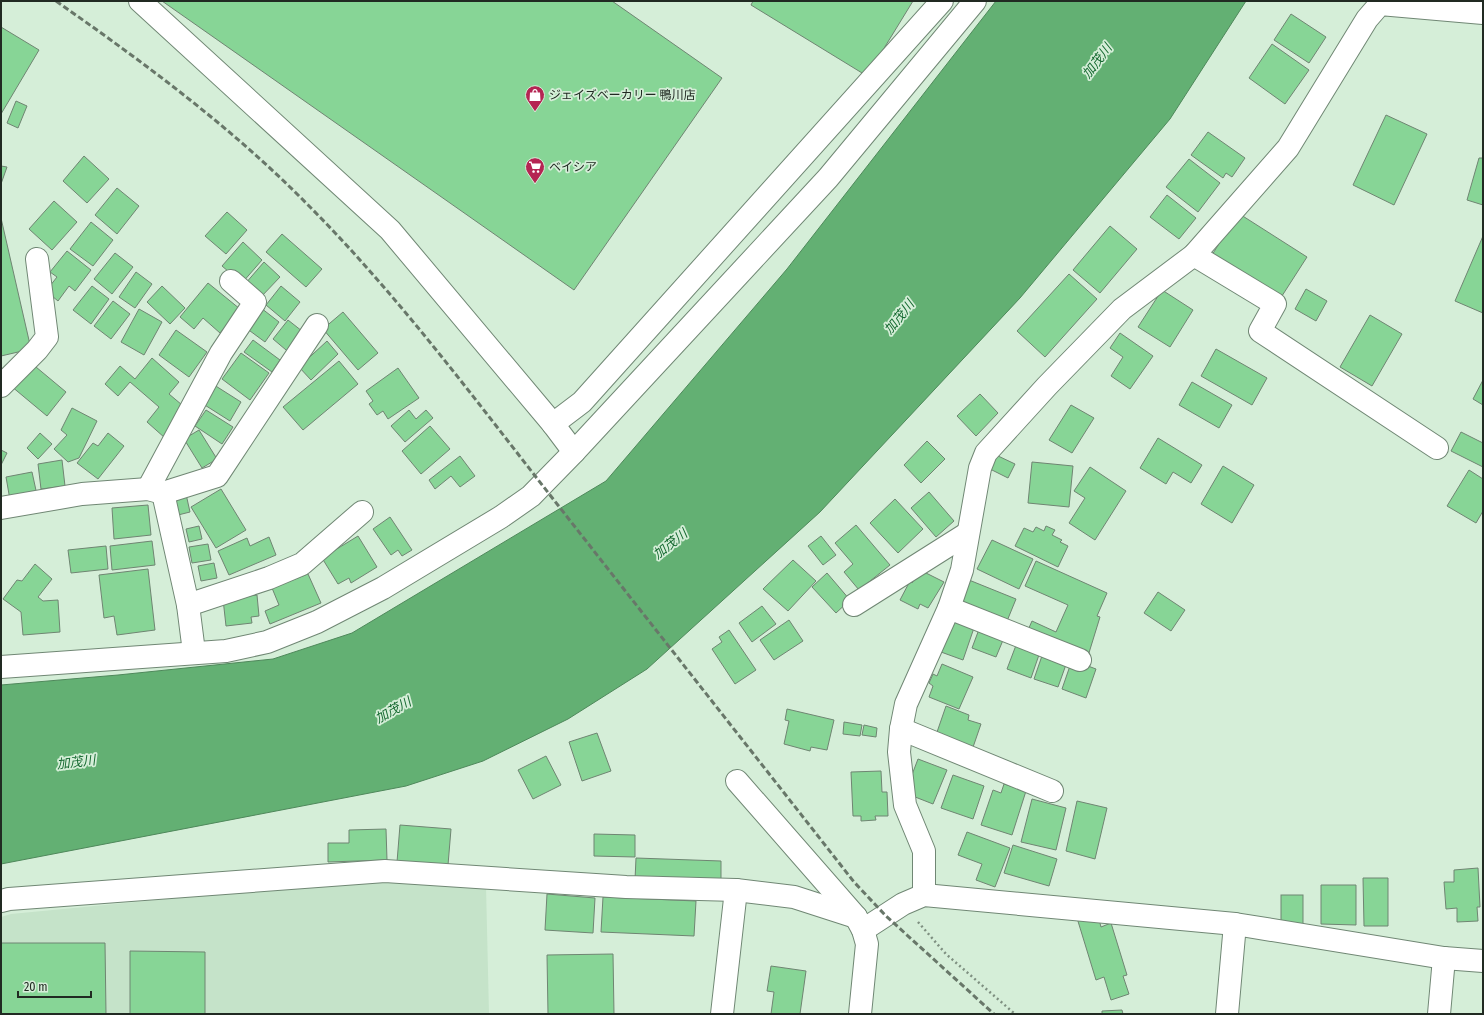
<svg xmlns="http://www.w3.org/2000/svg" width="1484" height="1015" font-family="'Fira Sans Condensed','Noto Sans JP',sans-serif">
  <rect width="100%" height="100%" fill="#d5eed8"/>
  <polygon fill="#c5e3c9" points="377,879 486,886 489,1014 1,1014 1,917 11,914"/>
  <polygon fill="#63b073" stroke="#4f885b" points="996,1 1246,1 1170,119 1020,298 820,512 647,669 568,719 483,761 406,786 1,864 1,685 118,675 273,659 352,633 606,481 787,269"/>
  <g fill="#87d596" stroke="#6f8572">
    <polygon points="162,1 612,1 722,78 574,290"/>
    <polygon points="753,1 913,1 867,76 751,5"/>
    <polygon points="1291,14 1326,37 1309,63 1274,40"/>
    <polygon points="1,27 39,50 1,114"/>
    <polygon points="1272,44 1309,70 1285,104 1249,78"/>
    <polygon points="16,101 27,106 18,128 7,123"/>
    <polygon points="1386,115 1427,134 1394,205 1353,185"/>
    <polygon points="1208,132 1245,158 1232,177 1226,173 1223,178 1191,155"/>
    <polygon points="84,156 109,179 87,203 63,181"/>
    <polygon points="1479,158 1483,158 1483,205 1467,200"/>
    <polygon points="1189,159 1220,183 1198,212 1166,187"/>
    <polygon points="1,166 7,167 1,184"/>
    <polygon points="117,188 139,206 117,234 95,215"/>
    <polygon points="1167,195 1196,218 1179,239 1150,217"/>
    <polygon points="54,201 77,222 52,250 29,229"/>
    <polygon points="227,212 247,230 226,254 205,236"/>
    <polygon points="1238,213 1307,257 1280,299 1212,255"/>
    <polygon points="1,218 31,349 1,356"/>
    <polygon points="91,222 113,240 93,266 70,249"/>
    <polygon points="1110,226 1137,249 1100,293 1073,270"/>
    <polygon points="282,234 322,269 306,287 266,252"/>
    <polygon points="1483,236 1483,313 1455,301"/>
    <polygon points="243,242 262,260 242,283 222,266"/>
    <polygon points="67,251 91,270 75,291 69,286 58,301 46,291 57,277 50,272"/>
    <polygon points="115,253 133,267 112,294 94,279"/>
    <polygon points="264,262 280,277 260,298 245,284"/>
    <polygon points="136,272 152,284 135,308 119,297"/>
    <polygon points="1069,274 1097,299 1045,357 1017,331"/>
    <polygon points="208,283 240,309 220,333 203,318 194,329 180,317"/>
    <polygon points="92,286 109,299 91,324 73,310"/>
    <polygon points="162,286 185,308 170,324 147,302"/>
    <polygon points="281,286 300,302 285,321 266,305"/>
    <polygon points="1306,289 1327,301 1316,321 1295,309"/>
    <polygon points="1162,290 1193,310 1170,347 1138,327"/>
    <polygon points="113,301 130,314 111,339 94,326"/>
    <polygon points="261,308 279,322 265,342 246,328"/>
    <polygon points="139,309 162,322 144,355 121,342"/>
    <polygon points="343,312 378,353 358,370 323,329"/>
    <polygon points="1370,315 1402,334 1372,386 1340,367"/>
    <polygon points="288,320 307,335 292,355 273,339"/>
    <polygon points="176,330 207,352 189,377 159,355"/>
    <polygon points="1120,333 1153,356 1130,389 1111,376 1123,357 1110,348"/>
    <polygon points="253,340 280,360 272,372 244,352"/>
    <polygon points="327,341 338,354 311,380 299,367"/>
    <polygon points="1216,349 1267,378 1252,405 1201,376"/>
    <polygon points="241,353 269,373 250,400 222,379"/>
    <polygon points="152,358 179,382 169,394 188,410 165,438 147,422 159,407 130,382 118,396 105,384 120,366 135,379"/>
    <polygon points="339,361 358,384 303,430 283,407"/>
    <polygon points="30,362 66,392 47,416 11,386"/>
    <polygon points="398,368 419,398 388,419 383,411 377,415 369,404 373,401 366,391"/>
    <polygon points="1483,380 1483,405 1473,399"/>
    <polygon points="1192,382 1232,405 1219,428 1179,405"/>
    <polygon points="211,383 241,402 230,421 200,402"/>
    <polygon points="980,394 998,413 976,436 957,416"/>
    <polygon points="1071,405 1094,418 1072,453 1049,440"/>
    <polygon points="72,408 97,421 79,458 68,462 54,449 67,435 61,430"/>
    <polygon points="206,410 233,427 222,444 195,426"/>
    <polygon points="409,410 416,419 426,410 433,418 405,442 391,426"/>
    <polygon points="430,426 450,449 421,474 402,451"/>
    <polygon points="199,430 217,459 202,468 184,439"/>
    <polygon points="1461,432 1483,443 1483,467 1451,451"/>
    <polygon points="40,433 52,444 38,459 27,448"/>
    <polygon points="108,433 124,446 98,479 77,463 93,443 98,446"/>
    <polygon points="1158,438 1202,465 1191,483 1173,472 1166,484 1140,468"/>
    <polygon points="927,441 945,459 921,483 904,465"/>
    <polygon points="1,450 7,453 1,465"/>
    <polygon points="996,455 1015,464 1008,478 990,469"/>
    <polygon points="460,456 475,476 460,487 451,476 435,489 429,480"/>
    <polygon points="62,460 65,486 41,489 38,464"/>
    <polygon points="1032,462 1073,466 1069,507 1028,503"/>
    <polygon points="1223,466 1254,485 1232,523 1201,504"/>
    <polygon points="1090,467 1126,491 1095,540 1069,523 1085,498 1074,491"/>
    <polygon points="1469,470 1483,479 1483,511 1476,523 1447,506"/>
    <polygon points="32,472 37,495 10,500 6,477"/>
    <polygon points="221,489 246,530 216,548 191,507"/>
    <polygon points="929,492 954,521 936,537 911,508"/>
    <polygon points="186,494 190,512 178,515 168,499"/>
    <polygon points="895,499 923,529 898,553 870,523"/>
    <polygon points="148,505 151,535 114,539 112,508"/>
    <polygon points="390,517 412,550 402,556 398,550 391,555 373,529"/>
    <polygon points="856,525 890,565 859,590 844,572 853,564 835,543"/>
    <polygon points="199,526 202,539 189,542 186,529"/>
    <polygon points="1046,526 1055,530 1052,535 1062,540 1060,542 1068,546 1058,567 1015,546 1024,528 1033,532 1036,527 1044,531"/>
    <polygon points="358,536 377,567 351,583 349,578 338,584 322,558"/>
    <polygon points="821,536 836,555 823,565 808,546"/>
    <polygon points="269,537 276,555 229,575 218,551 247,538 250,546"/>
    <polygon points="992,540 1033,559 1019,589 977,569"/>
    <polygon points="152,541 155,565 112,570 110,546"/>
    <polygon points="208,544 211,560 192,563 189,547"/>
    <polygon points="106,546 108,569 71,573 68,550"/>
    <polygon points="793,560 816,581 788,611 763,589"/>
    <polygon points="1036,561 1107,593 1097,616 1100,617 1088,656 1028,630 1032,621 1056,632 1068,605 1025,586"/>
    <polygon points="214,563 217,578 201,581 198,566"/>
    <polygon points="35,564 52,579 38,597 43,601 58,600 60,632 23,635 21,612 3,599 17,580 22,581"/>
    <polygon points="148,569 155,630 117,635 114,616 104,618 99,575"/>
    <polygon points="922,571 944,582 928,608 920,604 918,609 900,600 910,581 912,583 916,577 918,578"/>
    <polygon points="827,573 850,600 836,613 812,587"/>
    <polygon points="308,574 321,603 270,624 265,611 279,605 272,588"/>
    <polygon points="964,578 1016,599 1005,626 959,607"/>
    <polygon points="1158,592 1185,610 1171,631 1144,613"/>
    <polygon points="257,595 259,616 251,617 252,623 226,626 223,599"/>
    <polygon points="762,606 776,624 752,642 739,623"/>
    <polygon points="954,615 976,622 963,660 941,652"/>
    <polygon points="789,620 803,641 774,660 760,640"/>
    <polygon points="981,624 1006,633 996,657 972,648"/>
    <polygon points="729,630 756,670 735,684 712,649 722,642 719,637"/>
    <polygon points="1018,640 1041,649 1031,678 1007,669"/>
    <polygon points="1044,650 1068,659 1058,687 1034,679"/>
    <polygon points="1072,660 1096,669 1086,698 1062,689"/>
    <polygon points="942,664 973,677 959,709 929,697 933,686 929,683 933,674 937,676"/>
    <polygon points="946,706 969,715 968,720 981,724 971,753 936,735"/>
    <polygon points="787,709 834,720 827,750 811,747 810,751 784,744 789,721 785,720"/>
    <polygon points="844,722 862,725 860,736 843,734"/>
    <polygon points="864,725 877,728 876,737 862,735"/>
    <polygon points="597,733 611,771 582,781 569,742"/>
    <polygon points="546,756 561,785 533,799 518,770"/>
    <polygon points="918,759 947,770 933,804 905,793"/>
    <polygon points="881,771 882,792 887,792 888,816 875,816 876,820 861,821 861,816 853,816 851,772"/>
    <polygon points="953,775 984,786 973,819 941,808"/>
    <polygon points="1004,784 1026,791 1012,835 981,825 993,790 1001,793"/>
    <polygon points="1032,799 1066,808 1056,850 1021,842"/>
    <polygon points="1077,801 1107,808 1095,859 1066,851"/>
    <polygon points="400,825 451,829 448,865 397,862"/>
    <polygon points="386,829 387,860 328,862 328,843 349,843 349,830"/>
    <polygon points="967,832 1010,848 995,887 976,880 982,864 958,855"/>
    <polygon points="594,834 635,835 635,857 594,856"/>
    <polygon points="1013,845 1057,859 1049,886 1004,873"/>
    <polygon points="636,858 721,861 721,883 635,880"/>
    <polygon points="1478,868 1480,907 1477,907 1478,921 1457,922 1457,908 1446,909 1444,882 1454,882 1454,870"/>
    <polygon points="1363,878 1388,878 1388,926 1364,926"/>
    <polygon points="1321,885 1356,885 1356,925 1321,924"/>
    <polygon points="547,894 595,898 593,933 545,930"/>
    <rect x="1281" y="895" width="22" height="31"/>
    <polygon points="603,897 696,901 694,936 601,932"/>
    <polygon points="1097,912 1101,927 1111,923 1127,975 1123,976 1129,994 1111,1000 1104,977 1096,980 1077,918"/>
    <polygon points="1,943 105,943 106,1014 1,1014"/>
    <polygon points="130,951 205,952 205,1014 130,1014"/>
    <polygon points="613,954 614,1014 548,1014 547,955"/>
    <polygon points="771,966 806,971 800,1014 771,1014 774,992 767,991"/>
    <polygon points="1122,1010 1123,1014 1102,1014 1102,1011"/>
  </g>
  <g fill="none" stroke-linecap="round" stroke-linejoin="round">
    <g stroke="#708774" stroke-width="24">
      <g id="minor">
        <polyline points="140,1 390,230 553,424 574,452"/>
        <polyline points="1194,255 1275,304 1260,331 1437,448"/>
        <polyline points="1,386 37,350 47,337 37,259"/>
        <polyline points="553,424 582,402 942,1"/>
        <polyline points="148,489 221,353 255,302 231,281"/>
        <polyline points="163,493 188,605 194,652"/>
        <polyline points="1,508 82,494 148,489 163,493 217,476 317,325"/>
        <polyline points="188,605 269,578 302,564 362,512"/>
        <polyline points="854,605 968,533"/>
        <polyline points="949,608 1080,660"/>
        <polyline points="1,667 226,651 267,642 317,622 383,588 501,517 531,496 574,452 828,178 975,1"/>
        <polyline points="901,729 1052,791"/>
        <polyline points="737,781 856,917 863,930 867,944 860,1014"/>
        <polyline points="924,895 924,851 905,805 899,752 901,729 906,704 949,608 962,570 980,468 986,453 1047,386 1122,309 1194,255 1288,148 1367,19 1380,4 1483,13"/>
        <polyline points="1,901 9,899 385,871 626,887 736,890 794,897 856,917"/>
        <polyline points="863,930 903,904 924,895 1235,924 1444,958 1483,961"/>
        <polyline points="722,1014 736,890"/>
        <polyline points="1227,1014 1235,924"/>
        <polyline points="1439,1014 1444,958"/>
      </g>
    </g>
    <polyline stroke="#7e8f80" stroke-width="2.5" stroke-dasharray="2 3" stroke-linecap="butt" points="918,922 946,954 1015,1014"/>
    <use href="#minor" stroke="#fff" stroke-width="22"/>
    <path stroke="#687769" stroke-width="3" stroke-dasharray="6 3" stroke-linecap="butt" d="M56,1c91,64 178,128 256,208 87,88 162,189 238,286 101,129 203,258 304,387l32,34 108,98"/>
  </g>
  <defs>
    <g id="shop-pin" transform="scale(1)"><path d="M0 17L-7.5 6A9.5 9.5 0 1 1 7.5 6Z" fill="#b52553" stroke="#d5eed8"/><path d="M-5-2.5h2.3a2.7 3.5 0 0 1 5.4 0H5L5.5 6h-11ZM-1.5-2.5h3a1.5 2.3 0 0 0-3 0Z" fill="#fff"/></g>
    <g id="supermarket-pin" transform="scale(1)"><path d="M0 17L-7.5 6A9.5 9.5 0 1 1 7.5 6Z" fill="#b52553" stroke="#d5eed8"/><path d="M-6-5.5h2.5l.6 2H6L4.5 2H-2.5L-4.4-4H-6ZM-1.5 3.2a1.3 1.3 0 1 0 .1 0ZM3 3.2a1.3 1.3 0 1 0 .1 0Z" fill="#fff"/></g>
  </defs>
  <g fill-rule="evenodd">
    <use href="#shop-pin" x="535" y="95"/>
    <use href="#supermarket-pin" x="535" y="167"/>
  </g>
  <g text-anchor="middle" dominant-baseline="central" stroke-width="3.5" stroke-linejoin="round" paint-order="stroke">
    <g font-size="12" fill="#212a22" stroke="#d5eed8" text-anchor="start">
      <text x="549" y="95">ジェイズベーカリー 鴨川店</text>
      <text x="549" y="167">ベイシア</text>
    </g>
    <g font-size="13" font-style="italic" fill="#156930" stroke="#d5eed8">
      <text transform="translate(1097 61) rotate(-53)">加茂川</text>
      <text transform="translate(899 317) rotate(-51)">加茂川</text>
      <text transform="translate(670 544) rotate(-38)">加茂川</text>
      <text transform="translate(393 710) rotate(-29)">加茂川</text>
      <text transform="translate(76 762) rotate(-7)">加茂川</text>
    </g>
  </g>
  <rect width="1484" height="1015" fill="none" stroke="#212a22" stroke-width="4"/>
  <path d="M18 991v6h73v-6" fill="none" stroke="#212a22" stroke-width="2"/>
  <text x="24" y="991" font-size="12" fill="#212a22" stroke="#d5eed8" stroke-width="3" paint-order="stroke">20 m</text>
</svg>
